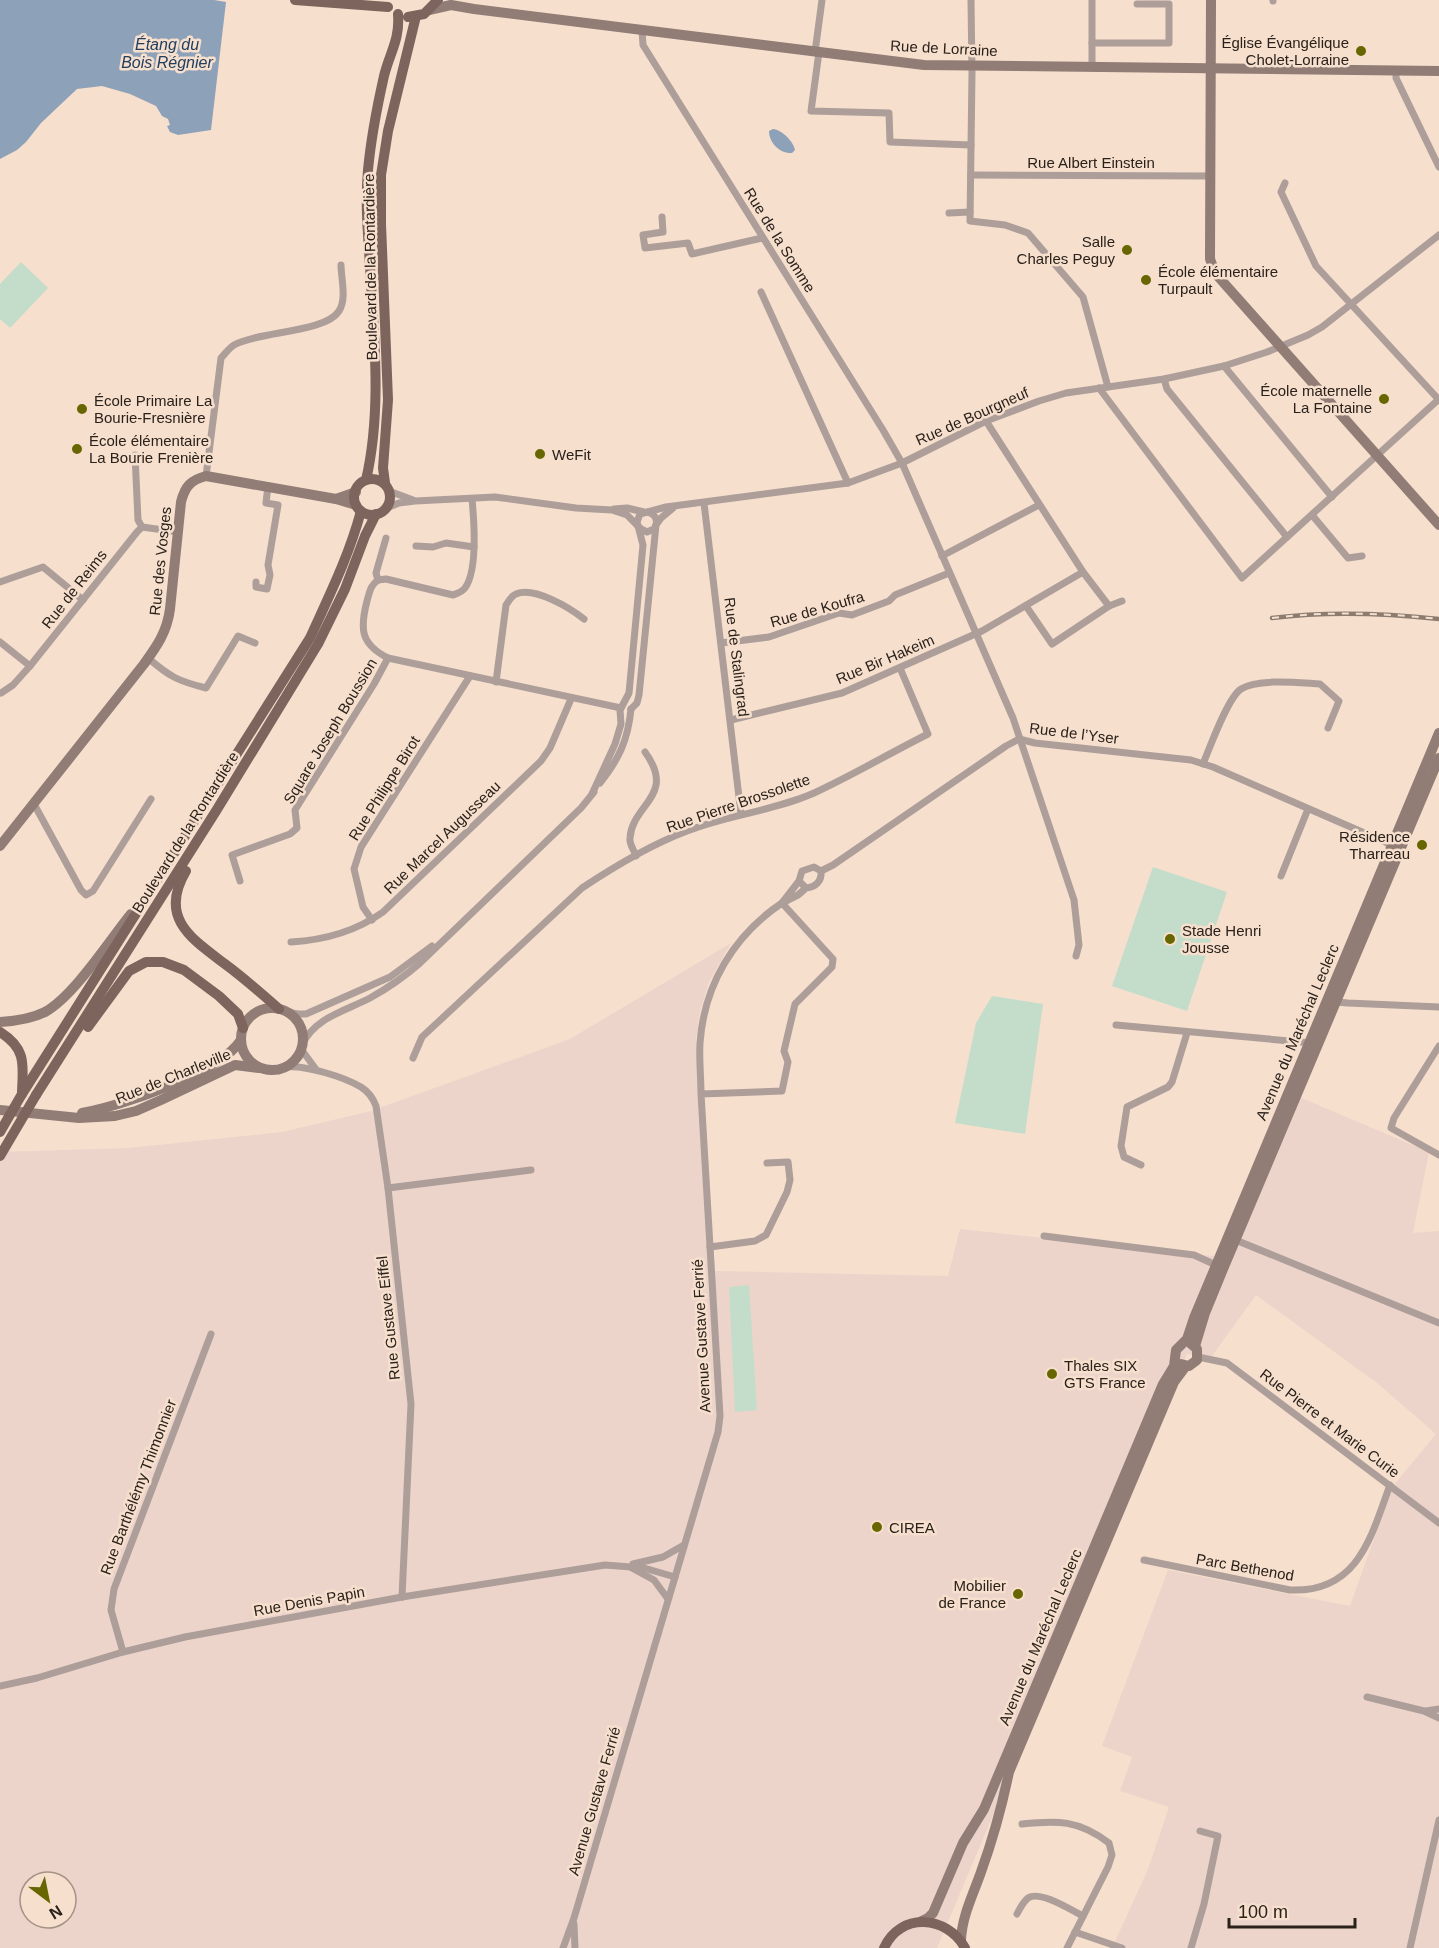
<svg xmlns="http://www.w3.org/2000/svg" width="1439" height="1948" font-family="Helvetica,sans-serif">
  <rect width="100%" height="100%" fill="#f6dfcd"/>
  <path fill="#ecd4cb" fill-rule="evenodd" d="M731,943l-22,39 -9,29 -4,29 19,231 233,5 12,-47 262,28 63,-166 144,61 -16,81 26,-2v717h-327l36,-79 21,-62 -49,-16 12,-34 -30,-11 66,-176 182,36 43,-120 43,-52 -59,-51 -121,-88 -44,61 -25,-2 -250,594h-937v-796l129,-4 153,-16 89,-21 199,-72zM30,1882h36v36h-36z"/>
  <g fill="#c3ddca">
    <polygon points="21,262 48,288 10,328 0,319 0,284"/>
    <polygon points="1153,867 1227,892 1187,1011 1112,986"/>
    <polygon points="992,996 1043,1004 1025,1134 955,1123 976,1023"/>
    <polygon points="749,1285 757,1410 735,1412 729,1287"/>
  </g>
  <g fill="#8da1b8">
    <polygon points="0,0 214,0 226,2 211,130 178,135 170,132 167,126 170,125 168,119 162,116 156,106 130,94 102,86 77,89 41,123 26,142 17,150 0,159"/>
    <path d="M773,129c9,1 20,12 22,21l-3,3c-12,1 -23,-10 -23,-22z"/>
  </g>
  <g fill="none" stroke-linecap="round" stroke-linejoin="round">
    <g stroke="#ad9e9a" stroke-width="7">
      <polyline points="971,0 972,73 970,221 1005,225 1028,233 1083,297 1108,387"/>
      <polyline points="1092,0 1092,43 1169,43 1169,4 1137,4"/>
      <polyline points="1273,1 1273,0"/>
      <polyline points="642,30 643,45 883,430 902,463 1013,718 1074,900 1079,945 1076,956"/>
      <polyline points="1092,43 1092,68"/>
      <polyline points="815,52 822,0"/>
      <polyline points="819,52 811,111 889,113 890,142 971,145"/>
      <polyline points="1396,72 1396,78 1439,167"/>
      <polyline points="971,175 1210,176"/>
      <polyline points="1285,183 1281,192 1316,266 1439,400"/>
      <polyline points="949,213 970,212"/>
      <polyline points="662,217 663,232 643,235 645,248 688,243 692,254 762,238"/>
      <polyline points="761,292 848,483"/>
      <polyline points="1224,366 1332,497"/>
      <polyline points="1164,379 1167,389 1287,537"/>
      <polyline points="1099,388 1242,578 1439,399"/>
      <polyline points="986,421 1083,572 1109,606"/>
      <polyline points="135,455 138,520 142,527"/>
      <path d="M206,476l15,-118c4,-4 8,-10 13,-13 25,-14 91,-12 105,-34 8,-12 2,-33 2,-46"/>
      <polyline points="389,491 413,500"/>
      <polyline points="704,503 741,814"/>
      <path d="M387,508l12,-5 16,-2 80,-4 81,11 36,2 15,5 14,14 6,3 7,-3c5,-8 2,-14 -6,-17"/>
      <polyline points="614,509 627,508 644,512"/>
      <polyline points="1312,515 1348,558 1362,556"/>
      <polyline points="416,546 433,547 446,543 474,547"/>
      <polyline points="942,556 1039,505"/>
      <path d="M378,580c-8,6 -8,11 -11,21 -7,27 -7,43 21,57l233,50"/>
      <path d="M378,580l8,-1 67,16c5,-2 9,-3 12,-7 13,-18 9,-68 7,-89"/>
      <polyline points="378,580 376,573 386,538"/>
      <polyline points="0,582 43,567 83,600"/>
      <polyline points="256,582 256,587 267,589 270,575 268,565 278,505 266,503 268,486"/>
      <polyline points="1026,606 1052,644 1109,606 1122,601"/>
      <polyline points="0,642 30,666"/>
      <polyline points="721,643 769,637 839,613 852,615 889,601 895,595 949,573"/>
      <path d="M148,658c22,19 30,23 58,30l32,-52 17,7"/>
      <path d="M496,682l10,-77c3,-4 5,-9 10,-11 18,-8 54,14 68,25"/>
      <polyline points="1,693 13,685 30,666 137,532 142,527 178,532"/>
      <polyline points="631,709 637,703 639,695 656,525 661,518 673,508"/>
      <polyline points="731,720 842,693 982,631 1083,572"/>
      <polyline points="1019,739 1035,743 1191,760 1213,767 1392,845 1393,847"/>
      <path d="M1203,764c7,-17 25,-67 38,-75 17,-11 59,-6 79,-5l19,17 -11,27"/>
      <path d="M600,783c19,-24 28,-43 31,-74"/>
      <polyline points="592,794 615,744 621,724 620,710 629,693 643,545 637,522 640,514 666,507 848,483 902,463 986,421 1039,401 1066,393 1164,379 1224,366 1267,352 1308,335 1322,327 1439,235"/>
      <polyline points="34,804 81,890 86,895 93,891 151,799"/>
      <path d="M636,856c-2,-6 -7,-12 -6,-18 2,-34 47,-42 15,-86"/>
      <polyline points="821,871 833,865 1006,746 1019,739"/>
      <polyline points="1281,876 1308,809"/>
      <polyline points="240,881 232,855 290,834 297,828 295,810 374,684 388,658"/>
      <path d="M799,881l7,7c10,-1 16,-7 15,-17l-7,-4 -12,4 -3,10 -17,22 16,-8 8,-7"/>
      <polyline points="372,920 363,907 354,869 361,847 470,676"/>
      <path d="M291,942c34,-2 64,-10 92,-30l158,-151 9,-13 21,-49"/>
      <polyline points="1335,1000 1336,1002 1348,1003 1439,1007"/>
      <polyline points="287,1012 298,1014 306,1014 390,977 432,946"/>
      <polyline points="1116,1025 1312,1043"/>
      <path d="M302,1045c12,-27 43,-34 68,-47 18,-10 34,-21 50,-35l161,-155 13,-16"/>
      <polyline points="1439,1046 1394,1118 1391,1128 1439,1155"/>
      <polyline points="301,1049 315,1068"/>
      <path d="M413,1058l9,-21 160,-149c33,-22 68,-43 105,-57 41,-16 86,-20 127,-38 39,-18 76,-40 114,-59l-28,-66"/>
      <path d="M286,1067c20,-2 58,10 75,20 8,5 12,11 15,19l12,82 23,216 -9,193"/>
      <polyline points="1141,1165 1124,1157 1121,1146 1127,1107 1168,1087 1172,1082 1187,1033"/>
      <polyline points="388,1188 531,1170"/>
      <polyline points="1044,1236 1194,1255 1218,1266"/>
      <polyline points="1233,1239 1439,1323"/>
      <polyline points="710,1247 755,1241 766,1235 787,1192 790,1180 788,1162 767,1163"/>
      <polyline points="1198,1357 1227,1363 1439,1523"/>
      <path d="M1144,1560l146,30c68,3 81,-53 100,-105"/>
      <polyline points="633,1564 663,1557 684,1545"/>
      <polyline points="632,1568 654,1580 668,1599"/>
      <polyline points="123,1652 111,1610 114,1589 211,1334"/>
      <polyline points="0,1686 37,1678 123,1652 185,1637 402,1597 605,1565 644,1568 675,1577"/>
      <polyline points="1367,1697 1424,1711 1439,1718"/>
      <polyline points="1426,1711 1439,1709"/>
      <path d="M1022,1824c35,-4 57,-4 87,19l3,12 -4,12 -41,81"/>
      <path d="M1017,1914c3,-6 6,-12 11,-16 12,-8 43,12 55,18"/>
      <polyline points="574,1924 575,1948"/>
      <polyline points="1075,1932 1122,1948"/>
      <path d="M563,1948l11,-30 144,-486 2,-16 -19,-322c0,-17 -2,-34 -1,-51 4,-58 34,-108 82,-140l51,56 -1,8 -37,37 -11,47 4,11 -6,29 -81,3"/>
      <polyline points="1191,1948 1204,1904 1218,1836 1200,1831"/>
      <polyline points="1410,1948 1439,1820"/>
    </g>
    <g stroke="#917c76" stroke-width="10">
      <polyline points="1211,0 1210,259 1215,273 1439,525"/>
      <polyline points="429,10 451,5 474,9 924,65 1439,71"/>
      <polyline points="336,499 356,492"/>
      <path d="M0,846l144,-182c13,-18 23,-32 26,-55l11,-107c4,-16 10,-22 25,-26l130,23 20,6"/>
      <circle cx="272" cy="1039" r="31"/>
      <path d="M0,1022c16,-1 31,-3 45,-10 29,-16 64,-71 86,-98"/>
      <polyline points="0,1110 79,1118 115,1116 136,1111 161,1100 235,1065 259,1068"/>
      <path d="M82,1113c39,-7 138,-40 159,-73"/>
      <polyline points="1195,1346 1205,1313 1223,1269 1439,758"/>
      <polyline points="1181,1364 1189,1366 1197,1360 1197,1349 1191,1344"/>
      <polyline points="920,1922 928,1918 933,1913 963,1843 984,1809 1163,1384 1174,1366 1176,1350 1187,1339 1194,1318 1439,733"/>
      <path d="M961,1940c1,-24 12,-45 20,-68 12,-33 21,-66 28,-100l165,-390 12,-16"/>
    </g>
    <g stroke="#7d645d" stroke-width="10">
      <polyline points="295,0 388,7"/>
      <polyline points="408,17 424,14 438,0"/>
      <circle cx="372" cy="497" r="18"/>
      <path d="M366,480c16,-69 8,-143 4,-214 -2,-32 -5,-64 -2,-96 3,-32 9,-63 16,-94 6,-24 16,-36 14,-62"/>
      <polyline points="385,483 383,468 388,400 381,224 381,175 388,131 416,16"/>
      <path d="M186,871c-28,47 6,68 39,93 19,14 36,29 54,45"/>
      <polyline points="88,1027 129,971 146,962 163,962 184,970 219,996 238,1014 243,1028"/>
      <path d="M0,1032c27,17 23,33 22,60"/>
      <path d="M22,1094l288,-456c19,-42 39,-82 51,-127"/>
      <polyline points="36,1095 216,811 318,644 345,589 365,536 376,514"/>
      <path d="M884,1948c16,-36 63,-33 81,0"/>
    </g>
    <g stroke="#8c7c70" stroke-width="4.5">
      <path id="rail" d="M1272,618c56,-7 111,-5 167,1"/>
    </g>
    <use href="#rail" stroke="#f6dfcd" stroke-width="2" stroke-dasharray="7" stroke-linecap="butt"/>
    <g stroke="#7d645d" stroke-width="10">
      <polyline points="0,1132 22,1094"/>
      <polyline points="0,1156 36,1095"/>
    </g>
  </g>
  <g fill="#676600" stroke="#f6dfcd" stroke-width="2">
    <circle cx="1361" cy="51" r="6"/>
    <circle cx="1127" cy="250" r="6"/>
    <circle cx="1146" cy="280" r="6"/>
    <circle cx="1384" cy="399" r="6"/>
    <circle cx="82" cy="409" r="6"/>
    <circle cx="77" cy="449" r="6"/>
    <circle cx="540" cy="454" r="6"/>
    <circle cx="1422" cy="845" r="6"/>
    <circle cx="1170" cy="939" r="6"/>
    <circle cx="1052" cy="1374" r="6"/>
    <circle cx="877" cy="1527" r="6"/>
    <circle cx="1018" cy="1594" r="6"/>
  </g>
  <g text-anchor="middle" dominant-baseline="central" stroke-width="5" stroke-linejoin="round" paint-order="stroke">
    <g font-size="15" fill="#2a211b" stroke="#f6dfcd" text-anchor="start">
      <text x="1349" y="42" text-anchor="end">Église Évangélique<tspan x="1349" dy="17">Cholet-Lorraine</tspan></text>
      <text x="1115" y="241" text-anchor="end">Salle<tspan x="1115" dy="17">Charles Peguy</tspan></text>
      <text x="1158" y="271">École élémentaire<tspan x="1158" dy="17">Turpault</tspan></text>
      <text x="1372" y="390" text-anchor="end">École maternelle<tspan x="1372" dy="17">La Fontaine</tspan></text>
      <text x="94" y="400">École Primaire La<tspan x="94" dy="17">Bourie-Fresnière</tspan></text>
      <text x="89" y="440">École élémentaire<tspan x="89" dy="17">La Bourie Frenière</tspan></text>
      <text x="552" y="454">WeFit</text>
      <text x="1410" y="836" text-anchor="end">Résidence<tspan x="1410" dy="17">Tharreau</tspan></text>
      <text x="1182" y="930">Stade Henri<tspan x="1182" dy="17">Jousse</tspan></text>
      <text x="1064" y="1365">Thales SIX<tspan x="1064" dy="17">GTS France</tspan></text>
      <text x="889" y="1527">CIREA</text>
      <text x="1006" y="1585" text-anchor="end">Mobilier<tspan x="1006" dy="17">de France</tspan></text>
    </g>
    <g font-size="15" fill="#2a211b" stroke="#f6dfcd">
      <text transform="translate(944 48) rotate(3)">Rue de Lorraine</text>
      <text x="1091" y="162">Rue Albert Einstein</text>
      <text transform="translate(780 240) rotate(58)">Rue de la Somme</text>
      <text transform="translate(370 267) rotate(-91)">Boulevard de la Rontardière</text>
      <text transform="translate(972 416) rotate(-24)">Rue de Bourgneuf</text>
      <text transform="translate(160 561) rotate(-84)">Rue des Vosges</text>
      <text transform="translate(74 589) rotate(-52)">Rue de Reims</text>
      <text transform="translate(817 609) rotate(-16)">Rue de Koufra</text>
      <text transform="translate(737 657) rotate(83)">Rue de Stalingrad</text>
      <text transform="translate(885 659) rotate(-23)">Rue Bir Hakeim</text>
      <text transform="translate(330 731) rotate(-59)">Square Joseph Boussion</text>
      <text transform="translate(1074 733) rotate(7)">Rue de l’Yser</text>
      <text transform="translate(384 788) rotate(-58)">Rue Philippe Birot</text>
      <text transform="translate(738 803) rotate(-19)">Rue Pierre Brossolette</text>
      <text transform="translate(185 832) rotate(-58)">Boulevard de la Rontardière</text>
      <text transform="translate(442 837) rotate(-44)">Rue Marcel Augusseau</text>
      <text transform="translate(1297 1032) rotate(-67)">Avenue du Maréchal Leclerc</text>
      <text transform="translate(173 1076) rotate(-22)">Rue de Charleville</text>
      <text transform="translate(388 1318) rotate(-96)">Rue Gustave Eiffel</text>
      <text transform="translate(701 1336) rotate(-93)">Avenue Gustave Ferrié</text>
      <text transform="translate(1330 1423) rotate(37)">Rue Pierre et Marie Curie</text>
      <text transform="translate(138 1487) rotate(-69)">Rue Barthélémy Thimonnier</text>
      <text transform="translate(1245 1567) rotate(10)">Parc Bethenod</text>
      <text transform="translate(309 1601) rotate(-10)">Rue Denis Papin</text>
      <text transform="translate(1040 1637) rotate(-67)">Avenue du Maréchal Leclerc</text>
      <text transform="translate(594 1801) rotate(-74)">Avenue Gustave Ferrié</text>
    </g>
    <g font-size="16" font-style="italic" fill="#1f3e60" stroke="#f6dfcd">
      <text x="167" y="44">Étang du<tspan x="167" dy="18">Bois Régnier</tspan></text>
    </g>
  </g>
  <g transform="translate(48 1900) rotate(148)"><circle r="28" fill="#f6dfcd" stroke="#a49386" stroke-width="1.5"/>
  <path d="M0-4.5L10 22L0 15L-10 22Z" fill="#676600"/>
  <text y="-9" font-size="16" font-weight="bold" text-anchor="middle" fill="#2a211b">N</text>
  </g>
  <path d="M1229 1918v9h126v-9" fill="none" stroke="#2a211b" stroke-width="3"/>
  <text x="1238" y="1918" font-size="18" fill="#2a211b" stroke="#f6dfcd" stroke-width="4.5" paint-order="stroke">100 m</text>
</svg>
